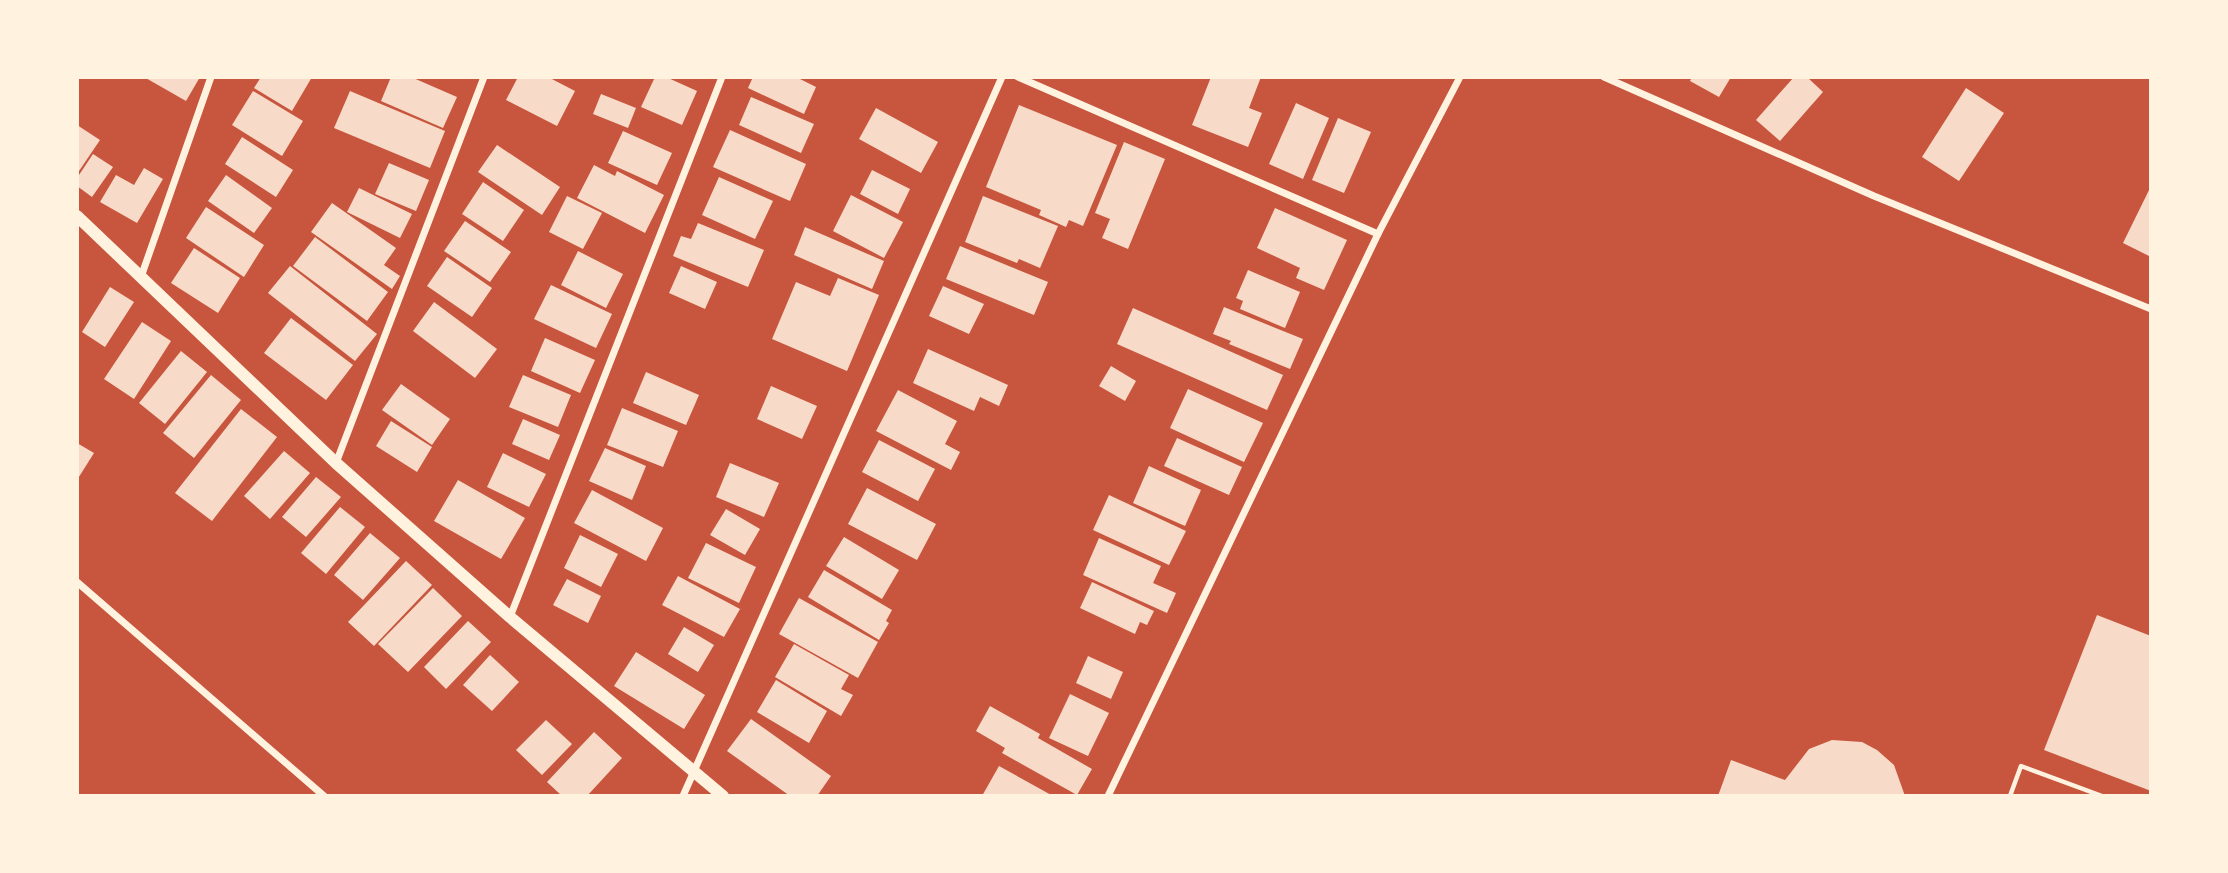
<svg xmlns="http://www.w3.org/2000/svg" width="2228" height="873" font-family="'Sofia Sans Condensed',sans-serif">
  <rect width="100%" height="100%" fill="#c8553d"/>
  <g fill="#f7dbc8">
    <polygon points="144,77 200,77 186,101"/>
    <polygon points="261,77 312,77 292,111 254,88"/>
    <polygon points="391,77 411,77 457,97 443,128 381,101"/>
    <polygon points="518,77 548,77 575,91 557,126 506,100"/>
    <polygon points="655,77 666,77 697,91 682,125 641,107"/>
    <polygon points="753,77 796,77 816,87 804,114 748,88"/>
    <polygon points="1211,77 1261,77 1249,108 1262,113 1248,147 1192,125"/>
    <polygon points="1692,77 1731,77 1719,97 1690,81"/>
    <polygon points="1794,77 1807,77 1823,92 1780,141 1756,120"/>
    <polygon points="1966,88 2004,113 1959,181 1922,157"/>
    <polygon points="253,91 303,121 282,156 232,125"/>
    <polygon points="350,91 445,131 430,168 334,128"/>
    <polygon points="601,94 636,108 628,128 593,114"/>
    <polygon points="751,97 814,124 801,153 739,125"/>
    <polygon points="1296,103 1329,118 1303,179 1269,164"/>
    <polygon points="1019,105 1117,145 1083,226 1069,220 1066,227 1039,215 1041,210 986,187"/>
    <polygon points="876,108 938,142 921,173 859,139"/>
    <polygon points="1338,118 1371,132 1344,193 1312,180"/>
    <polygon points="77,125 100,140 77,174"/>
    <polygon points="730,130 806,164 790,201 713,167"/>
    <polygon points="623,131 672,153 657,185 608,163"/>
    <polygon points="242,137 293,170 276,197 225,164"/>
    <polygon points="1124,142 1165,159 1128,249 1102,238 1110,219 1095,213"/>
    <polygon points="497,145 560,187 542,215 478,172"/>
    <polygon points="93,154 113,167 92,197 77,186 77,178"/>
    <polygon points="389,163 429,180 416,211 375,194"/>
    <polygon points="594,165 615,176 617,171 664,195 645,233 577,198"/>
    <polygon points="144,168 163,179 137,223 100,202 116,175 134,185"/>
    <polygon points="872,170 910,189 898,214 860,194"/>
    <polygon points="226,175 272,208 254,233 208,201"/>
    <polygon points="719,177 773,201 755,239 702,215"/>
    <polygon points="483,182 524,210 503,241 462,214"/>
    <polygon points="2151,186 2151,257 2123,243"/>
    <polygon points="359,188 412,214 400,238 347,212"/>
    <polygon points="851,195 903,222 884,258 833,231"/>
    <polygon points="567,196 602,213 583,249 549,232"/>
    <polygon points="983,196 1058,226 1040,268 1019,259 1017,263 965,242"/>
    <polygon points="332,203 396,248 384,265 400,276 392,289 311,232"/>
    <polygon points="206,207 264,245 244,277 186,238"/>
    <polygon points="1275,208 1347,240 1324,290 1296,278 1300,268 1257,248"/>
    <polygon points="465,221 511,252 490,282 444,251"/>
    <polygon points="698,223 764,250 748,287 673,256 681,236 691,239"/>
    <polygon points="805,227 884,261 872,289 794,255"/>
    <polygon points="315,237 388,292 367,321 293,266"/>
    <polygon points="960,246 1048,282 1034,315 946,279"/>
    <polygon points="194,248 240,278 218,313 171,283"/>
    <polygon points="578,251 623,274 606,308 561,285"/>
    <polygon points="447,257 492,288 472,317 427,286"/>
    <polygon points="290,266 377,334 355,361 268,293"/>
    <polygon points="681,266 717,282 705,309 669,293"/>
    <polygon points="1248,270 1300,292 1285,328 1240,309 1243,301 1236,298"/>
    <polygon points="838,278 879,295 847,371 772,339 796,282 830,296"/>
    <polygon points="551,285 612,314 596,348 534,319"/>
    <polygon points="943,286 984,304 969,334 929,316"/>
    <polygon points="110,287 134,302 105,347 82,332"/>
    <polygon points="434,302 497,349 475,378 413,331"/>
    <polygon points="1224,307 1303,339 1290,369 1229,344 1231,341 1213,334"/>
    <polygon points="1133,308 1283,375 1267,410 1117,344"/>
    <polygon points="291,318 353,365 326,400 264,353"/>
    <polygon points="142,322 171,341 134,399 104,379"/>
    <polygon points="545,338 595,360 580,393 531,371"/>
    <polygon points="928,349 1008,385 999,406 980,397 974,411 913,383"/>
    <polygon points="181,351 207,372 165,424 139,403"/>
    <polygon points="1111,366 1136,381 1125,401 1099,386"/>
    <polygon points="646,372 699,395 686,425 633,403"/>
    <polygon points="211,375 241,400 194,458 163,433"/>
    <polygon points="523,375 571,395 558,427 509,407"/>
    <polygon points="401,384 450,419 432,445 382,410"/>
    <polygon points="771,386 817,406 802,439 757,419"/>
    <polygon points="1188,389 1263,423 1244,462 1170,428"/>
    <polygon points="898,390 957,421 945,444 960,452 951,470 876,431"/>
    <polygon points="622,408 678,431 663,467 607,445"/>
    <polygon points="241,409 277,437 212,521 175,493"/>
    <polygon points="523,419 560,435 549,460 512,444"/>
    <polygon points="391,421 432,447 417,472 376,446"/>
    <polygon points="1177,438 1242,467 1229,495 1164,466"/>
    <polygon points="879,440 935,469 918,501 862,472"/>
    <polygon points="77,443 94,453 77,480"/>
    <polygon points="605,448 646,466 632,500 589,481"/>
    <polygon points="284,451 310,473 270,519 244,496"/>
    <polygon points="503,453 546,474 529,507 487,487"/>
    <polygon points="730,463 779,483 764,517 716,497"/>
    <polygon points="1149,466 1201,490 1185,526 1133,503"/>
    <polygon points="316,477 341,497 306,537 282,517"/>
    <polygon points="458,480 525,518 501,559 434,521"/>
    <polygon points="867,488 936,524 917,560 848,524"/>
    <polygon points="592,490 663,528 646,561 574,523"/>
    <polygon points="1109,495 1186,531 1169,565 1093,530"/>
    <polygon points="340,507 365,527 326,574 301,553"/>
    <polygon points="726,509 760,529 745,555 710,535"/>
    <polygon points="370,533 400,558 363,600 334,575"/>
    <polygon points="580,535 618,554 601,587 564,568"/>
    <polygon points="844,537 899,570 882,599 826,566"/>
    <polygon points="1099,538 1161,566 1153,583 1176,593 1167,613 1083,575"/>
    <polygon points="706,543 756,567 739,603 688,578"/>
    <polygon points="406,561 432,585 374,646 348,622"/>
    <polygon points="824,570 892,610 886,621 889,623 879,640 808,597"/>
    <polygon points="678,576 740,609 724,637 662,605"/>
    <polygon points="567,579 601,596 588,623 553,605"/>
    <polygon points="1092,582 1154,611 1147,625 1140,622 1135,634 1080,608"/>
    <polygon points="433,588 462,616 408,672 378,644"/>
    <polygon points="799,598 878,642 858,678 779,634"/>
    <polygon points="2097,615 2151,636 2151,791 2044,750"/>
    <polygon points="468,621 491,642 446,689 424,667"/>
    <polygon points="684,627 714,645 698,672 668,654"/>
    <polygon points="794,644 849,675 841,689 853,695 841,716 775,677"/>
    <polygon points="636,652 705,695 684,729 614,686"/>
    <polygon points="490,655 519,682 492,711 463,685"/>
    <polygon points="1088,656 1123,672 1111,699 1076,683"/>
    <polygon points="776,680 827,711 809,743 757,712"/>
    <polygon points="1070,694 1109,713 1088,756 1049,738"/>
    <polygon points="990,706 1040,734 1038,738 1092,769 1077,795 1002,753 1005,748 976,731"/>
    <polygon points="751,719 831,776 817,796 790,796 727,751"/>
    <polygon points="546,720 572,744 542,775 516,750"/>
    <polygon points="594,732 622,758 587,796 562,796 547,782"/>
    <polygon points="1832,740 1862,742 1877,750 1894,765 1905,796 1718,796 1731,760 1785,780 1809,749"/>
    <polygon points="999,766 1053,796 982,796"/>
  </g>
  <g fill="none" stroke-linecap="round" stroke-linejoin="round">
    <polyline stroke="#fff3e0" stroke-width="4.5" points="2010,796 2021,766 2102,796"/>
    <g stroke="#fff3e0" stroke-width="7">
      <polyline points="1018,77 1378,234"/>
      <polyline points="1604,77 1874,196 2151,309"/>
      <polyline points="141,277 211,77"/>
      <polyline points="336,463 484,77"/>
      <polyline points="77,582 324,796"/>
      <polyline points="510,617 722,77"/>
      <polyline points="683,796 1002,77"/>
      <polyline points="1108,796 1378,234 1460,77"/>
    </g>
    <polyline stroke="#fff3e0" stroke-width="12" points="77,216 336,463 510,617 723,796"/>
  </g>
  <rect width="2228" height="873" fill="none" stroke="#fff3e0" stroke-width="158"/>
</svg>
